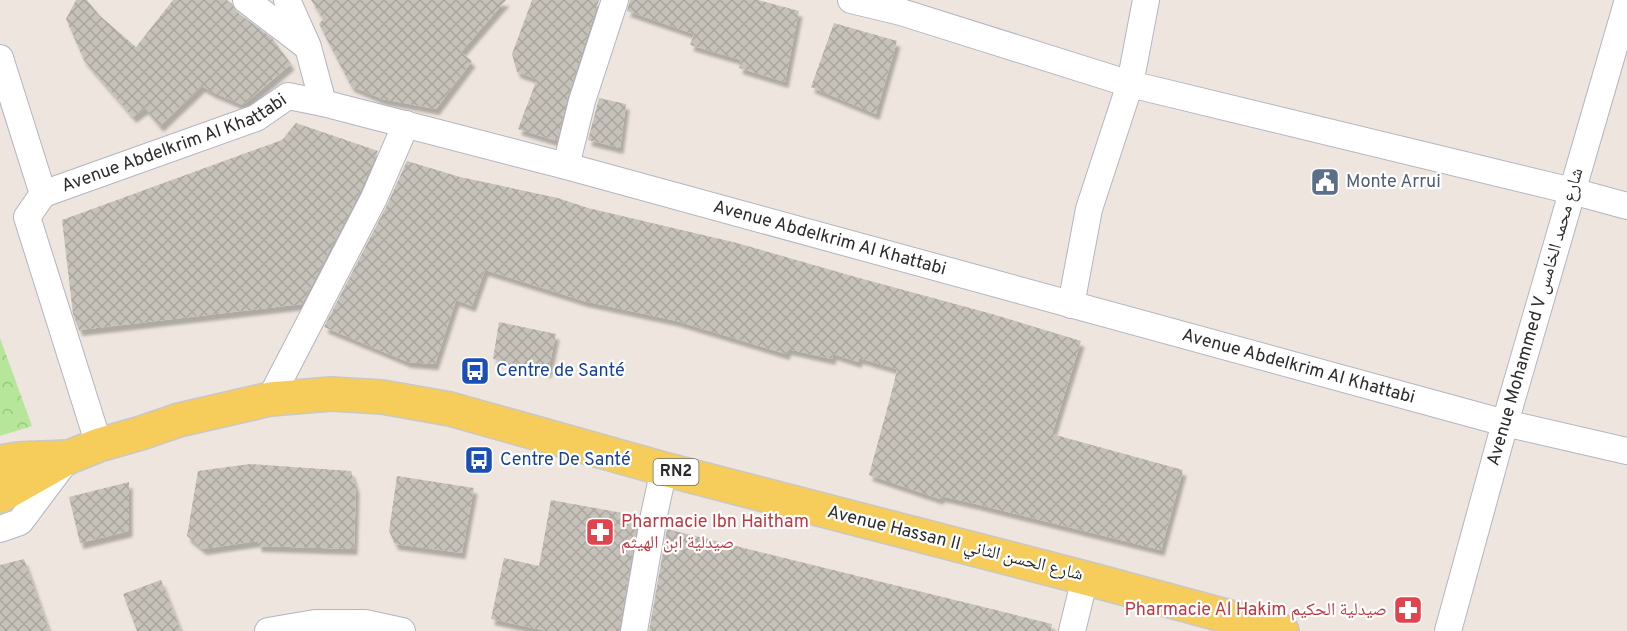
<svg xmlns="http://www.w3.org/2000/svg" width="1627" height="631" font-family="Overpass,'Noto Naskh Arabic',sans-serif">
  <defs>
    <pattern id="park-crowns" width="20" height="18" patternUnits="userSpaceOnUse" patternTransform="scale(1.5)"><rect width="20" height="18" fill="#b6e699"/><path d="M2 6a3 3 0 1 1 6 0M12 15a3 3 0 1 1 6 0" fill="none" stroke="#9dc584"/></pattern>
    <pattern id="building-cross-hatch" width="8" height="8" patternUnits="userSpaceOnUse" patternTransform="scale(1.5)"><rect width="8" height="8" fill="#c6c1b9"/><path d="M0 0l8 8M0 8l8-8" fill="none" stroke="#aaa69f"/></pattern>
    <filter id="shadow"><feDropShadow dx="3.5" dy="6" stdDeviation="1.5" flood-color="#0004"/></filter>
  </defs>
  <rect width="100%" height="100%" fill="#eee6de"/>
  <polygon fill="url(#park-crowns)" points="0,338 32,426 0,436"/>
  <g fill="url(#building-cross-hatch)" filter="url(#shadow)">
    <polygon points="76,0 87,0 99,15 136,47 173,0 227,0 232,4 237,12 272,38 291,64 243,105 212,92 202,86 160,126 145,108 133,117 84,60 66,19"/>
    <polygon points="311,0 506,0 461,52 472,61 436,109 382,99 351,86 319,24 323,19"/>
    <polygon points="532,0 599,0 568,96 557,141 518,129 537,79 517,72 512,54"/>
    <polygon points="630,0 758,0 799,11 785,82 739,68 741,60 690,45 694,34 627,11"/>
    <polygon points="834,23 897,41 876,114 811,87"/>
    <polygon points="599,98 626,104 620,148 588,140"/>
    <polygon points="296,123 378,151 360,192 302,304 79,330 73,314 62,220 282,140"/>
    <polygon points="407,161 460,177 558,198 588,208 737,243 852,276 992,314 1081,341 1052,434 1183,470 1161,550 976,504 941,496 940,499 869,475 893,387 897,369 859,358 858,362 833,354 832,359 788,349 786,354 677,321 584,301 485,270 472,306 456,300 435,364 408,362 324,327 387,205"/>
    <polygon points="499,322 556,334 548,372 493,359"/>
    <polygon points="250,464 351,471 356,488 354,549 258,546 258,541 203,549 187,536 198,471"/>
    <polygon points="397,476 474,488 462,553 395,544 389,531"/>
    <polygon points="129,482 129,531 80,543 69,497"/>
    <polygon points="551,500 639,516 619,631 547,631 491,619 504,558 539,566"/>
    <polygon points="667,529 1052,624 1051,631 649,631"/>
    <polygon points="24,559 49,631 0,631 0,565"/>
    <polygon points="161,580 181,631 137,631 123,594"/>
  </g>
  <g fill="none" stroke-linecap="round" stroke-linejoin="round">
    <g stroke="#b2b5c0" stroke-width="28">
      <g id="minor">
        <polyline points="246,0 305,45"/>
        <polyline points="287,0 308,47 323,103"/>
        <polyline points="851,0 901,12 1130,84 1572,191 1627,206"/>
        <polyline points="0,58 43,194 27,217 99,445"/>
        <polyline points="566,166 582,101 615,0"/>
        <path id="s1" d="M43,194l213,-76 32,-22 35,7 243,63 939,257 122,28"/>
        <polyline points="1071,305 1089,209 1130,84 1146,0"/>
        <polyline points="270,399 374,198 406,124"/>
        <polyline points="0,529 20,522 65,462"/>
        <polyline points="268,631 315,623 365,623 402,631"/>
        <polyline points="634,631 654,515 664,469"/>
        <polyline points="1072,631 1085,578"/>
        <polyline points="1448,631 1505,423 1627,3"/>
      </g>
    </g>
    <g stroke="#c8c8c8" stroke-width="36">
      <g id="major">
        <polyline points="0,462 18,459 67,457"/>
        <polyline points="0,496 69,457 99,445 141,433 179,420 270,399 331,394 382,397 450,409 664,469 1085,578 1282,631"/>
      </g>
    </g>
    <use href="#minor" stroke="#fff" stroke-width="26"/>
    <use href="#major" stroke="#f6cc5b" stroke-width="33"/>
  </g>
  <defs>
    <g id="civic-square" transform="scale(1.5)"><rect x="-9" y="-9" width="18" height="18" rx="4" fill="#5c6f8a" stroke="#fff"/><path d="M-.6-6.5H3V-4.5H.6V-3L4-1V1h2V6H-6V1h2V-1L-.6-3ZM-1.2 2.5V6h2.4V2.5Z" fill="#fff"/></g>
    <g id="bus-square" transform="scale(1.5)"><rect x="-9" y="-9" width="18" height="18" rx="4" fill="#1a4fb4" stroke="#fff"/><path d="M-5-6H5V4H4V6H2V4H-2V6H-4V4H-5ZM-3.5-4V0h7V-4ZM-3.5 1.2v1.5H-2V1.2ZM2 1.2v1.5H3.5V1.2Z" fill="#fff"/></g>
    <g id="pharmacy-square" transform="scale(1.5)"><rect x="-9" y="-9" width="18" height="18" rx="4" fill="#e0444e" stroke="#fff"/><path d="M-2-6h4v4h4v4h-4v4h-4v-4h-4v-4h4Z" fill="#fff"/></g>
  </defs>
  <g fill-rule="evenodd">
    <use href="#civic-square" x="1325" y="182"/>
    <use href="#bus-square" x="475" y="371"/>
    <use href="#bus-square" x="479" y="460"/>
    <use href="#pharmacy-square" x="600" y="532"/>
    <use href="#pharmacy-square" x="1408" y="610"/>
  </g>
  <g text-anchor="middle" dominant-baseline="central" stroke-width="4.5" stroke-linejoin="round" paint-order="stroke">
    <rect fill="#fff" stroke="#6b6b6b" stroke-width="1.5" x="653.5" y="459" width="45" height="26" rx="4.5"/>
    <g font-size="16" font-weight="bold" fill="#2c2c2c">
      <text x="676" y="472">RN2</text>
    </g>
    <g font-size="18" fill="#2c2c2c" stroke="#fff">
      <text stroke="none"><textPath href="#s1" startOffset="141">Avenue Abdelkrim Al Khattabi</textPath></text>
      <text stroke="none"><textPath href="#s1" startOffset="825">Avenue Abdelkrim Al Khattabi</textPath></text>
      <text transform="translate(1536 317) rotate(-74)">Avenue Mohammed V شارع محمد الخامس</text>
      <text stroke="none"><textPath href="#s1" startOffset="1311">Avenue Abdelkrim Al Khattabi</textPath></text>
      <text transform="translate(955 544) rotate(14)">Avenue Hassan II شارع الحسن الثاني</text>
    </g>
    <g font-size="18" fill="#4e5e75" stroke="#fff" text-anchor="start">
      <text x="1346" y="182">Monte Arrui</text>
    </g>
    <g font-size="18" fill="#164399" stroke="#fff" text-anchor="start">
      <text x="496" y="371">Centre de Santé</text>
      <text x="500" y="460">Centre De Santé</text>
    </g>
    <g font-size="18" fill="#be3a42" stroke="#fff" text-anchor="start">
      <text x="621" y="522">Pharmacie Ibn Haitham<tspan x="621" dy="21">صيدلية ابن الهيثم</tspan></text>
      <text x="1387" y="610" text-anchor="end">Pharmacie Al Hakim صيدلية الحكيم</text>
    </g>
  </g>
</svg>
